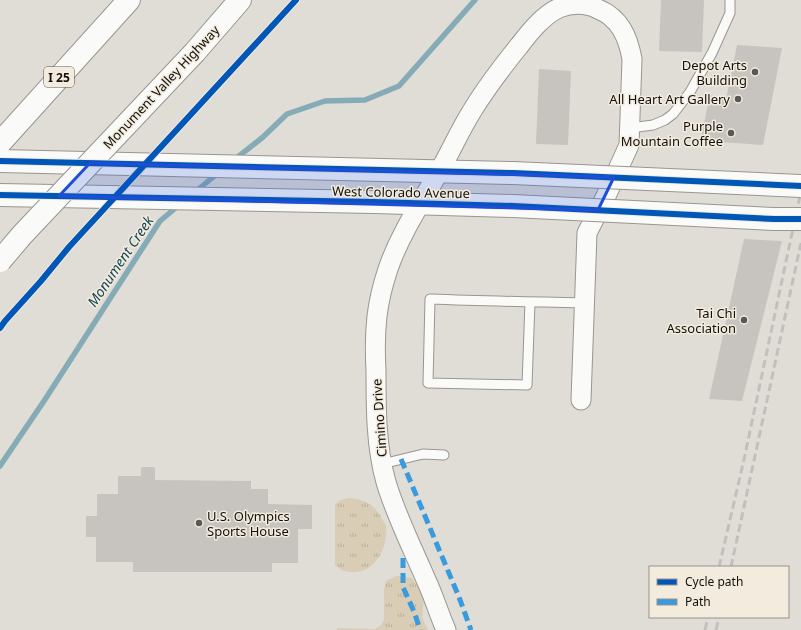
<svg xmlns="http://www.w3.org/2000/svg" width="801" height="630" font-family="'Noto Sans',sans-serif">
  <defs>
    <pattern id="park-tufts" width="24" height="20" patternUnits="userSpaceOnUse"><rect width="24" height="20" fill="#d9ceb5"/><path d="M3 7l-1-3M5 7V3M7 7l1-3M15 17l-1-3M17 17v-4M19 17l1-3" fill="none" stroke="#b9b09a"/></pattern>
  </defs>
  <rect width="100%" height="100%" fill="#e0ddd6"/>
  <g fill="url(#park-tufts)">
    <path d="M349,498c13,1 24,5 31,17 2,4 5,8 6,11 2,20 -9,46 -32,46 -9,0 -12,-1 -19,-7v-61l6,-4z"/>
    <polygon points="396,576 412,578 420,589 424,597 422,617 428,630 337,630 337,628 375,629 381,625 384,620 384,589 386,581"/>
  </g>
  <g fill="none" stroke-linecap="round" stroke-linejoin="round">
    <g stroke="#85abb6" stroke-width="5.5">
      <polyline points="234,160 263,137 287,114 325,101 365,100 399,86 475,0"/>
      <polyline points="195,192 218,173"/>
      <polyline points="0,466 44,401 160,221 179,205"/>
    </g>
  </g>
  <g fill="#c7c4bf">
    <polygon points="661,0 704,0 702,52 659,51"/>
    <polygon points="737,45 782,48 763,145 720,142 701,137 710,95 726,99"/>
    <polygon points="539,69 571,71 568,145 536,144"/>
    <polygon points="744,239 782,241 742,401 709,399"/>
    <polygon points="141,467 155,467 155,480 251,481 251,489 268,489 268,504 312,505 312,529 298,529 298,563 272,563 272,572 133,572 133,562 96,562 96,537 86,537 86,516 97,516 97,494 118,494 118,476 141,476"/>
  </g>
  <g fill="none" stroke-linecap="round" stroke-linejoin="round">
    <g stroke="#989691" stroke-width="11">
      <g id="lane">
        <polyline points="630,128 653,125 665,120 673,114 690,92 712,53 730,13 730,0"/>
        <path d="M530,302l-3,83 -99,-2 2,-84c52,2 103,3 155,4"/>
        <polyline points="382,464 423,454 444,455"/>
      </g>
    </g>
    <g stroke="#989691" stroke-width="21">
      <path id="street" d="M446,630c-7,-16 -12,-33 -19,-48 -14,-33 -31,-66 -41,-100 -10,-35 -10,-74 -10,-111 -1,-18 -1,-37 1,-55 2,-16 6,-32 11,-47 12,-35 33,-66 52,-99 11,-19 20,-40 32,-59 14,-23 30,-44 47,-65 10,-13 24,-31 40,-38 12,-5 27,-5 39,1 22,9 30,28 34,50l-3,86 -23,51 -19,37 -6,167"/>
    </g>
    <g stroke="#989691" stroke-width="24">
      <g id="primary">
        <polyline points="0,161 513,173"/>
        <polyline points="0,195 374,202 513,206"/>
      </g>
    </g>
    <g stroke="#989691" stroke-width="24">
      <g id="highway">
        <polyline points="195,52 240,0"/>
        <polyline points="0,143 129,0"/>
      </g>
    </g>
    <use href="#lane" stroke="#fafaf9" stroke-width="9"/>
    <use href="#street" stroke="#fafaf9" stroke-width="19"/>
    <use href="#primary" stroke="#fafaf9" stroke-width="22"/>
    <use href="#highway" stroke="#fafaf9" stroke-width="22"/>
    <g stroke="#c1c0be" stroke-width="3" stroke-dasharray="8 4" stroke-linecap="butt">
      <polyline points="719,567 743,464 801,191"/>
      <polyline points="731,567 750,479 801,243"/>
      <polyline points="705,630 708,617"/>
      <polyline points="716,630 719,617"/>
    </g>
    <g stroke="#989691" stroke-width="24" stroke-linecap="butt">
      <g id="primary-bridge">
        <polyline points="513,173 801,186"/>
        <polyline points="513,206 774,219 801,219"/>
      </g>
    </g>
    <g stroke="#989691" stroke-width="24" stroke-linecap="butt">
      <polyline id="highway-bridge" points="0,261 22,235 195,52"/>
    </g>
    <use href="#primary-bridge" stroke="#fafaf9" stroke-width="22"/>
    <use href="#highway-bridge" stroke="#fafaf9" stroke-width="22"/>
    <g stroke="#3a9ade" stroke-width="5" stroke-dasharray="10 5" stroke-linecap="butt">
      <polyline points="401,459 459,597 471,630"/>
      <polyline points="403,558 403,587 415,614 420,630"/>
    </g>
    <g stroke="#f2ebde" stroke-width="8">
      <g id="cycleway">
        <polyline points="0,161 513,173 801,186"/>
        <polyline points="0,195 374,202 513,206 774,219 801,219"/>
        <polyline points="0,328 5,321 41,281 69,247 296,0"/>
      </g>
    </g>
    <use href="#cycleway" stroke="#0057b8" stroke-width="6"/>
  </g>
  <path fill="#1d4ed8" fill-opacity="0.2" stroke="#1d4ed8" stroke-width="3" stroke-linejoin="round" d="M90,163l524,14 -16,33 -539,-14z"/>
  <g fill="#5a5852" stroke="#f2ebde" stroke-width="1.5">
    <circle cx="755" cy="72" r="4"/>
    <circle cx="738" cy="99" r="4"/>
    <circle cx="731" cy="133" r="4"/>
    <circle cx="744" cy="320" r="4"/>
    <circle cx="199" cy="523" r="4"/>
  </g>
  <g text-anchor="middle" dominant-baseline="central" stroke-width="3" stroke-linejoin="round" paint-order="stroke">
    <rect fill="#f2ebde" stroke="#55524a" stroke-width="1" x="44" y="67" width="30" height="20" rx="3"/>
    <g font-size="12" font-weight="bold" fill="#12100b">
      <text x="59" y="77">I 25</text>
    </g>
    <g font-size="13" fill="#12100b" stroke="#f2ebde" text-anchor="end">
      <text x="747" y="65">Depot Arts<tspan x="747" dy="15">Building</tspan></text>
      <text x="730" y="99">All Heart Art Gallery</text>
      <text x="723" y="126">Purple<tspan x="723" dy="15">Mountain Coffee</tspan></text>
      <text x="736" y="313">Tai Chi<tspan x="736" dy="15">Association</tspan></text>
      <text x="207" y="516" text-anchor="start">U.S. Olympics<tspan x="207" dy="15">Sports House</tspan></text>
    </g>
    <g font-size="13" fill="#12100b" stroke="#f2ebde">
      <text transform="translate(161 87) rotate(-47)">Monument Valley Highway</text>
      <text transform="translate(401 192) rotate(1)">West Colorado Avenue</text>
      <text transform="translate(379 418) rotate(-94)">Cimino Drive</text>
    </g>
    <g font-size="14" font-style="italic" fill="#154655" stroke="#f2ebde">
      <text transform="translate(120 261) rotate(-56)">Monument Creek</text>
    </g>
  </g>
  <rect x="649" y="566" width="140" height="52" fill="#f2ebde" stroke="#98938a"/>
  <rect x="657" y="579" width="20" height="6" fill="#0057b8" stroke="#98938a"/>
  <text x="685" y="586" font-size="12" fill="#12100b">Cycle path</text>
  <rect x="657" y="599" width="20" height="6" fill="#3a9ade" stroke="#98938a"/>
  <text x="685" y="606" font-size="12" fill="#12100b">Path</text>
</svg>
